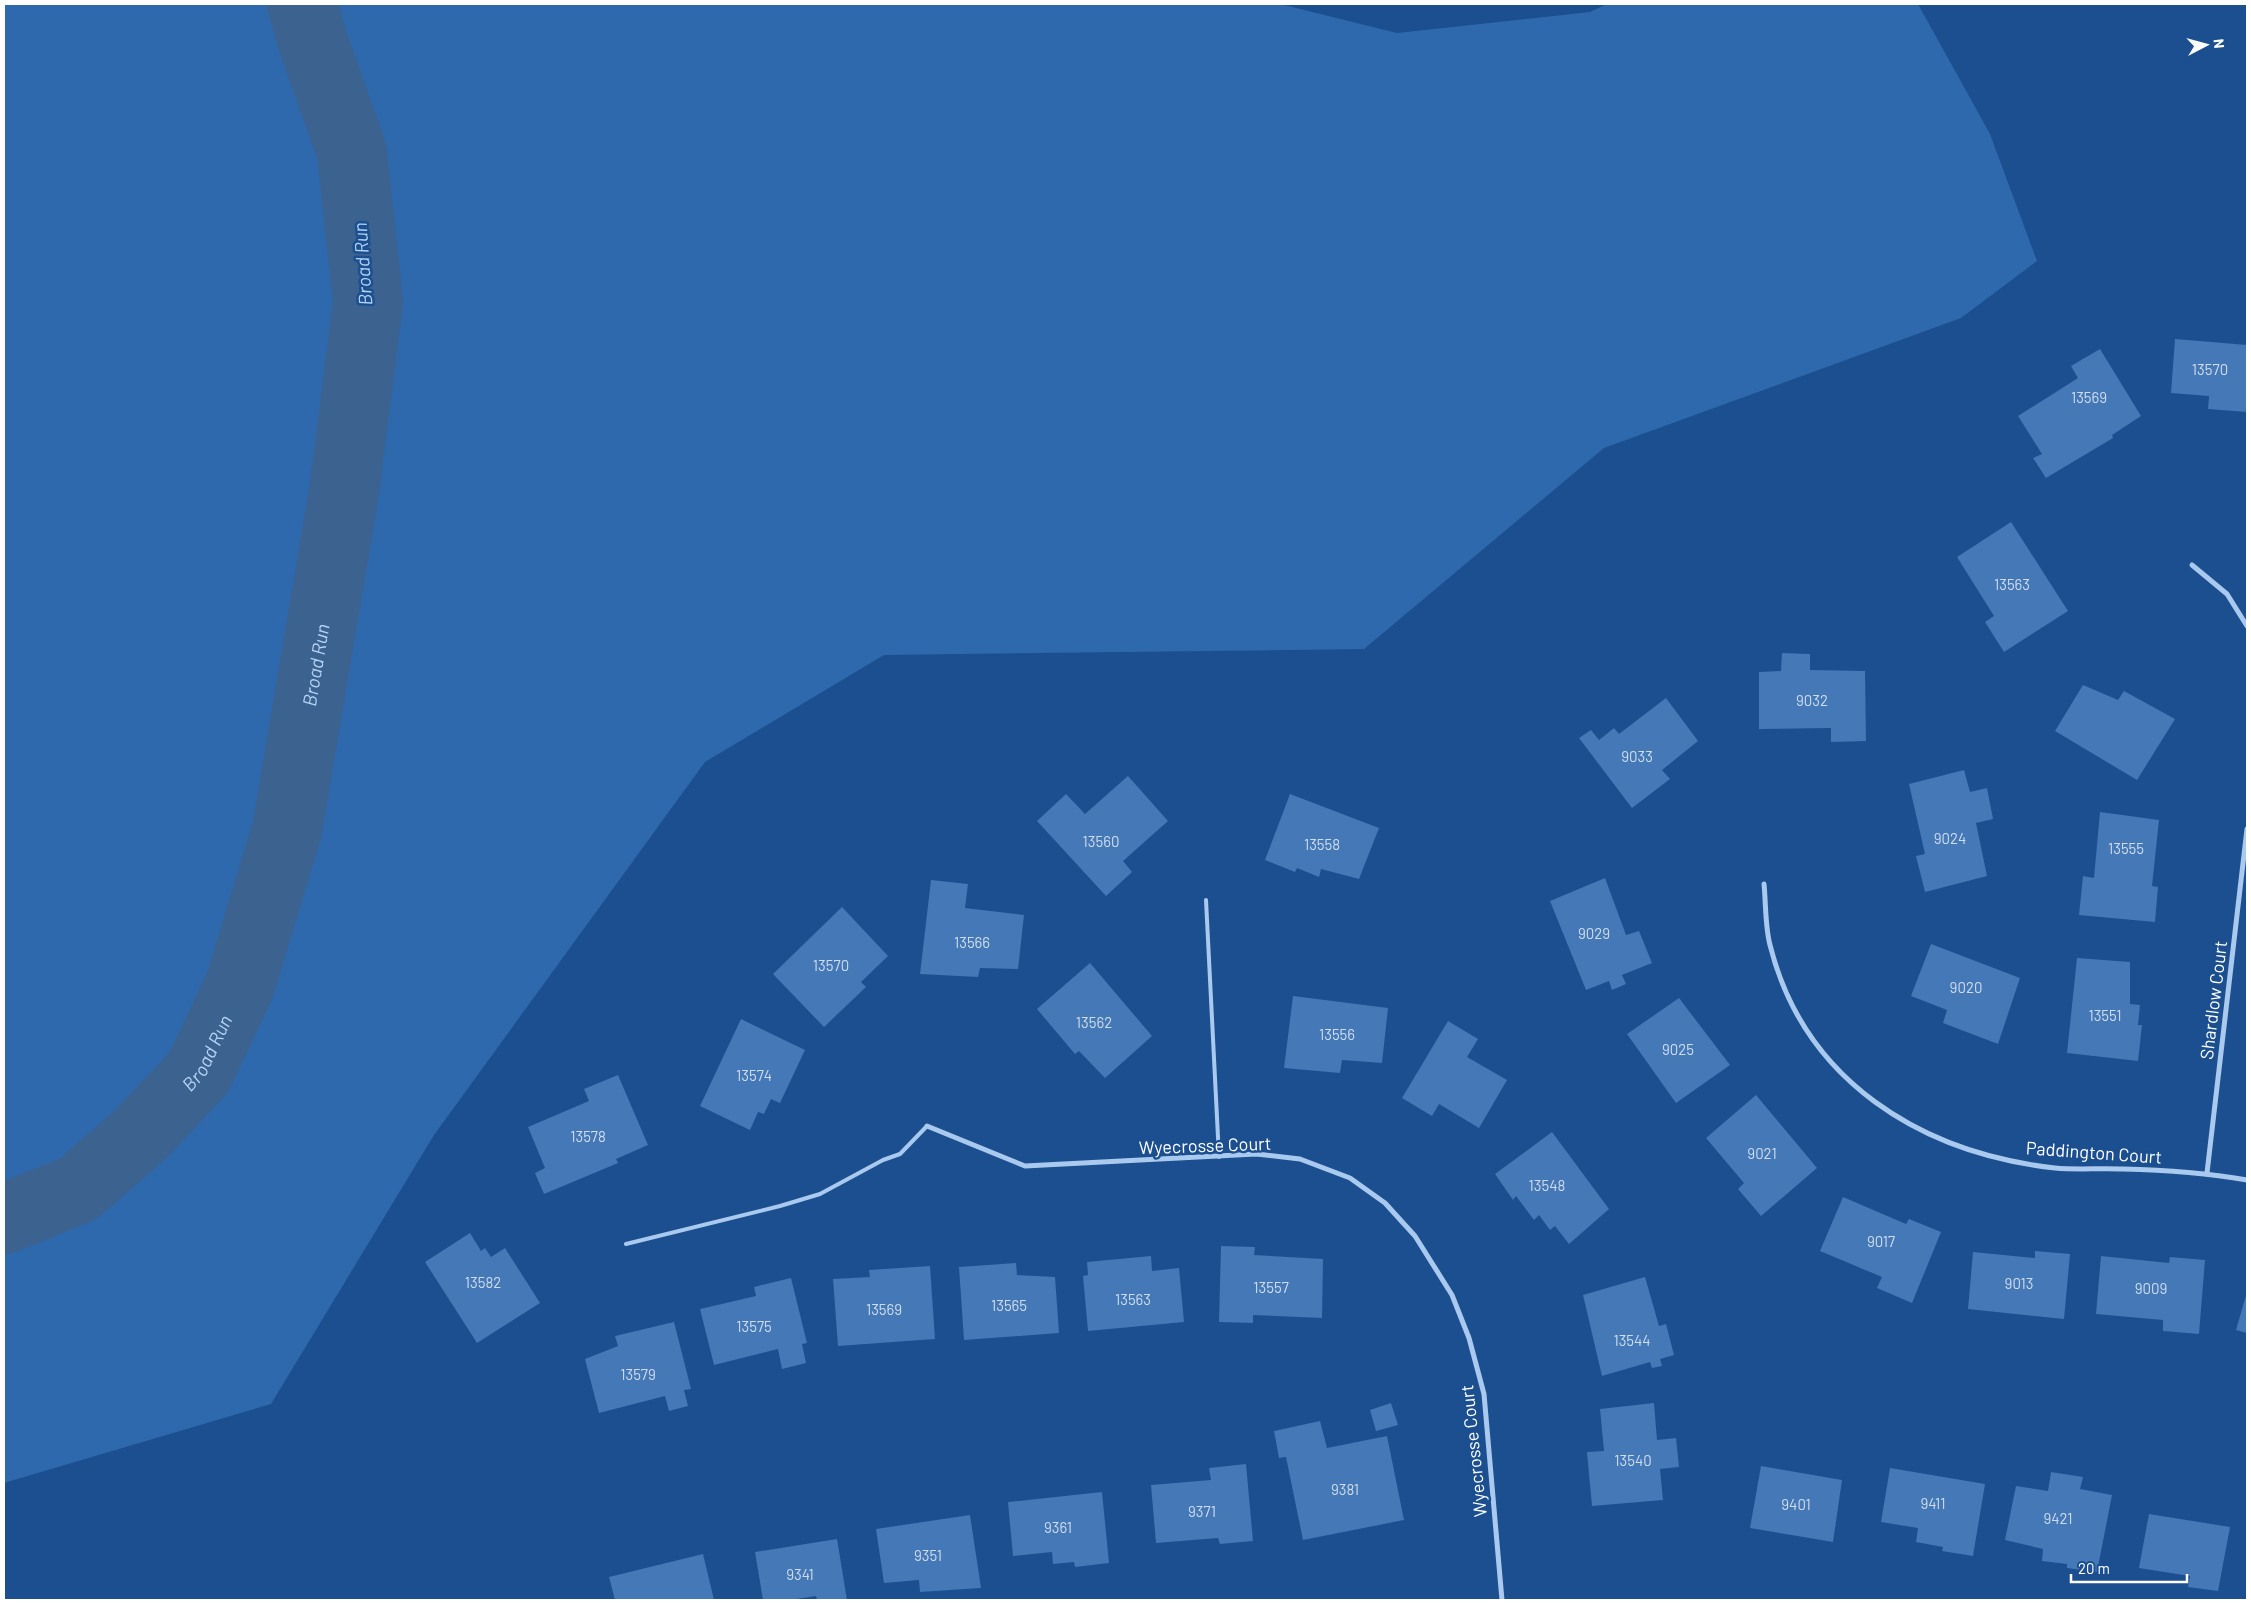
<svg xmlns="http://www.w3.org/2000/svg" width="2251" height="1604" font-family="Barlow,sans-serif">
  <rect width="100%" height="100%" fill="#1b4f8f"/>
  <polygon fill="#2e69ad" points="4,4 1280,4 1397,33 1590,12 1607,4 1918,4 1990,134 2037,261 1961,318 1604,448 1364,649 884,655 705,762 434,1135 271,1404 4,1483"/>
  <g fill="none" stroke-linecap="round" stroke-linejoin="round">
    <path stroke="#3c6290" stroke-width="70" id="s1" d="M4,1219l74,-30 64,-56 57,-61 41,-87 47,-155 57,-338 24,-190 -16,-150 -39,-110 -11,-38"/>
  </g>
  <g fill="#4478b7">
    <polygon points="2175,339 2247,345 2247,412 2208,409 2209,396 2171,393"/>
    <polygon points="2100,349 2141,416 2112,435 2113,438 2046,478 2033,458 2042,454 2018,416 2078,378 2071,366"/>
    <polygon points="2011,522 2068,611 2004,652 1985,622 1994,616 1957,557"/>
    <polygon points="1782,653 1810,654 1810,670 1865,671 1866,741 1831,742 1831,728 1759,729 1759,672 1781,671"/>
    <polygon points="2083,685 2118,700 2124,691 2175,719 2137,780 2055,731"/>
    <polygon points="1666,698 1698,741 1662,770 1670,779 1632,808 1579,738 1591,730 1599,740 1614,728 1619,734"/>
    <polygon points="1964,770 1970,792 1987,788 1993,819 1976,823 1987,876 1925,892 1916,856 1925,854 1909,784"/>
    <polygon points="1128,776 1168,821 1123,861 1132,872 1106,896 1037,821 1066,794 1085,814"/>
    <polygon points="1290,794 1379,828 1359,879 1321,869 1319,877 1297,868 1295,872 1265,860"/>
    <polygon points="2100,812 2159,820 2152,886 2158,887 2155,922 2079,915 2083,876 2094,878"/>
    <polygon points="1605,878 1626,935 1639,931 1652,963 1622,975 1626,984 1612,990 1609,981 1586,990 1550,901"/>
    <polygon points="931,880 968,884 965,908 1024,915 1018,969 980,968 978,977 920,974"/>
    <polygon points="842,907 888,956 861,982 866,987 824,1027 773,974"/>
    <polygon points="1931,944 2020,978 1998,1044 1943,1023 1947,1010 1911,996"/>
    <polygon points="2077,958 2130,962 2130,1004 2140,1005 2138,1025 2142,1025 2138,1061 2067,1053"/>
    <polygon points="1090,963 1152,1036 1105,1078 1079,1051 1075,1054 1037,1009"/>
    <polygon points="1293,996 1388,1008 1382,1063 1342,1060 1340,1073 1284,1068"/>
    <polygon points="1679,998 1730,1065 1676,1103 1627,1034"/>
    <polygon points="741,1019 805,1050 780,1103 771,1099 764,1114 758,1112 750,1130 700,1106"/>
    <polygon points="1448,1021 1478,1039 1467,1057 1507,1080 1479,1128 1439,1104 1432,1116 1402,1098"/>
    <polygon points="618,1075 648,1145 616,1159 618,1163 544,1194 535,1173 545,1168 528,1127 589,1101 584,1089"/>
    <polygon points="1756,1095 1817,1168 1761,1216 1738,1189 1744,1183 1706,1138"/>
    <polygon points="1552,1132 1609,1209 1569,1244 1555,1226 1550,1230 1539,1215 1534,1220 1516,1196 1513,1200 1495,1174"/>
    <polygon points="1843,1197 1906,1224 1909,1219 1941,1232 1912,1303 1877,1288 1882,1277 1820,1251"/>
    <polygon points="470,1233 481,1251 485,1248 491,1257 505,1248 540,1303 477,1343 425,1262"/>
    <polygon points="1221,1246 1255,1247 1254,1255 1323,1259 1322,1318 1253,1315 1253,1323 1219,1322"/>
    <polygon points="2035,1251 2070,1254 2064,1319 1968,1309 1973,1252 2035,1258"/>
    <polygon points="1151,1256 1152,1271 1179,1268 1184,1322 1088,1331 1083,1276 1088,1275 1087,1262"/>
    <polygon points="2101,1256 2169,1263 2170,1257 2205,1260 2199,1334 2163,1331 2163,1320 2096,1314"/>
    <polygon points="1016,1263 1017,1275 1055,1277 1059,1333 964,1340 959,1267"/>
    <polygon points="930,1266 935,1339 838,1346 833,1279 870,1277 869,1270"/>
    <polygon points="1645,1277 1659,1326 1666,1324 1674,1355 1660,1359 1662,1366 1652,1368 1650,1362 1602,1376 1583,1295"/>
    <polygon points="791,1278 807,1343 802,1344 806,1363 782,1369 778,1349 714,1365 700,1309 756,1296 754,1287"/>
    <polygon points="2247,1292 2247,1333 2236,1330"/>
    <polygon points="674,1322 691,1389 684,1390 688,1406 669,1411 665,1396 599,1413 585,1359 618,1346 615,1336"/>
    <polygon points="1391,1403 1398,1425 1376,1431 1370,1410"/>
    <polygon points="1654,1403 1657,1440 1676,1438 1679,1467 1660,1469 1663,1500 1592,1506 1587,1452 1604,1451 1600,1409"/>
    <polygon points="1320,1421 1327,1448 1387,1436 1404,1520 1303,1540 1286,1457 1279,1458 1274,1431"/>
    <polygon points="1246,1464 1253,1541 1220,1544 1218,1538 1156,1543 1151,1485 1211,1480 1209,1468"/>
    <polygon points="1761,1466 1842,1480 1833,1542 1750,1528"/>
    <polygon points="1890,1468 1985,1484 1973,1556 1942,1551 1943,1547 1916,1542 1918,1528 1881,1522"/>
    <polygon points="2051,1472 2083,1477 2080,1489 2112,1495 2097,1572 2067,1568 2067,1564 2042,1561 2043,1549 2005,1540 2016,1486 2048,1491"/>
    <polygon points="1102,1492 1109,1563 1075,1567 1074,1562 1053,1564 1052,1552 1013,1556 1008,1502"/>
    <polygon points="2149,1514 2230,1527 2218,1591 2188,1587 2190,1576 2139,1568"/>
    <polygon points="970,1515 981,1588 920,1592 919,1580 884,1583 876,1529"/>
    <polygon points="837,1539 847,1600 817,1600 816,1596 790,1600 763,1600 755,1552"/>
    <polygon points="703,1554 714,1600 615,1600 609,1577"/>
  </g>
  <g fill="none" stroke-linecap="round" stroke-linejoin="round">
    <g stroke="#a9c9ee" stroke-width="4">
      <polyline points="1206,900 1219,1157"/>
      <polyline points="626,1244 780,1206 820,1194 883,1160 900,1154 927,1126"/>
    </g>
    <g stroke="#a9c9ee" stroke-width="5">
      <polyline points="2192,565 2227,594 2247,626"/>
      <path d="M1764,884c2,20 1,42 6,61 34,136 151,208 285,223 22,2 45,0 68,1 42,1 83,4 124,11"/>
      <polyline points="927,1126 1025,1166 1256,1154 1300,1159 1350,1178 1385,1203 1415,1236 1452,1295 1469,1338 1484,1394 1502,1600"/>
      <polyline points="2207,1173 2247,829"/>
    </g>
  </g>
  <g text-anchor="middle" dominant-baseline="central" stroke-width="5" stroke-linejoin="round" paint-order="stroke">
    <g font-size="15" fill="#d0dded">
      <text x="2210" y="369">13570</text>
      <text x="2089" y="397">13569</text>
      <text x="2012" y="584">13563</text>
      <text x="1812" y="700">9032</text>
      <text x="1637" y="756">9033</text>
      <text x="1950" y="838">9024</text>
      <text x="1101" y="841">13560</text>
      <text x="1322" y="844">13558</text>
      <text x="2126" y="848">13555</text>
      <text x="1594" y="933">9029</text>
      <text x="972" y="942">13566</text>
      <text x="831" y="965">13570</text>
      <text x="1966" y="987">9020</text>
      <text x="2105" y="1015">13551</text>
      <text x="1094" y="1022">13562</text>
      <text x="1337" y="1034">13556</text>
      <text x="1678" y="1049">9025</text>
      <text x="754" y="1075">13574</text>
      <text x="588" y="1136">13578</text>
      <text x="1762" y="1153">9021</text>
      <text x="1547" y="1185">13548</text>
      <text x="1881" y="1241">9017</text>
      <text x="483" y="1282">13582</text>
      <text x="2019" y="1283">9013</text>
      <text x="1271" y="1287">13557</text>
      <text x="2151" y="1288">9009</text>
      <text x="1133" y="1299">13563</text>
      <text x="1009" y="1305">13565</text>
      <text x="884" y="1309">13569</text>
      <text x="754" y="1326">13575</text>
      <text x="1632" y="1340">13544</text>
      <text x="638" y="1374">13579</text>
      <text x="1633" y="1460">13540</text>
      <text x="1345" y="1489">9381</text>
      <text x="1933" y="1503">9411</text>
      <text x="1796" y="1504">9401</text>
      <text x="1202" y="1511">9371</text>
      <text x="2058" y="1518">9421</text>
      <text x="1058" y="1527">9361</text>
      <text x="928" y="1555">9351</text>
      <text x="800" y="1574">9341</text>
    </g>
    <g font-size="18" fill="#fff" stroke="#1b4f8f">
      <text transform="translate(2213 1000) rotate(-83)">Shardlow Court</text>
      <text transform="translate(1205 1145) rotate(-2)">Wyecrosse Court</text>
      <text transform="translate(2094 1152) rotate(4)">Paddington Court</text>
      <text transform="translate(1473 1451) rotate(-96)">Wyecrosse Court</text>
    </g>
    <g font-size="19" font-style="italic" fill="#b5d3f5" stroke="#1b4f8f">
      <text transform="translate(362 264) rotate(-94)">Broad Run</text>
      <text stroke="none"><textPath href="#s1" startOffset="674">Broad Run</textPath></text>
      <text stroke="none"><textPath href="#s1" startOffset="269">Broad Run</textPath></text>
    </g>
  </g>
  <rect width="2251" height="1604" fill="none" stroke="#ffffff" stroke-width="10"/>
  <g transform="translate(2206 45) rotate(84)" stroke="#1b4f8f" stroke-width="4" paint-order="stroke">
  <path d="M0-4L9 19L0 12L-9 19Z" fill="#ffffff"/>
  <text y="-8" font-size="14" font-weight="bold" text-anchor="middle" fill="#ffffff">N</text>
  </g>
  <path d="M2071 1574v8h116v-8" fill="none" stroke="#ffffff" stroke-width="2.5"/>
  <text x="2078" y="1574" font-size="15" fill="#ffffff" stroke="#1b4f8f" stroke-width="4" paint-order="stroke">20 m</text>
</svg>
